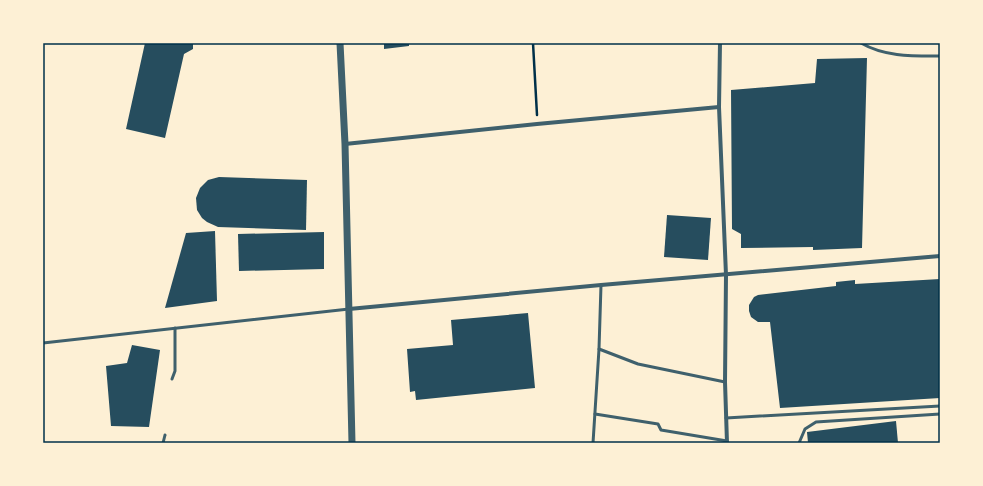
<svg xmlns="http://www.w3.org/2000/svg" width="983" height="486" font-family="Commissioner,sans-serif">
  <rect width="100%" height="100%" fill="#fdf0d5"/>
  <g fill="#264d5e">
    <polygon points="145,43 193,43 193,49 184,54 165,138 126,129"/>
    <polygon points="384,43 409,43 409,46 384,49"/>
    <polygon points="867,58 862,248 813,250 813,247 741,248 741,234 732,229 731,90 815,83 817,59"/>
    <polygon points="219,177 307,180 306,230 218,227 207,222 202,218 197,210 196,198 200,188 208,180"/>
    <polygon points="667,215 711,218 708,260 664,257"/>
    <polygon points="215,231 217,301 165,308 186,233"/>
    <polygon points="324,232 324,269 239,271 238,234"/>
    <polygon points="940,279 940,398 780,408 770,322 758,322 751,317 749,311 749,305 754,297 758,295 836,286 836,282 855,280 855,284"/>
    <polygon points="528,313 535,388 416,400 415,391 410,392 407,349 453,345 451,320"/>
    <polygon points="132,345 160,350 149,427 111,426 106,366 127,363"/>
    <polygon points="896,421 898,443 808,443 807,432"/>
  </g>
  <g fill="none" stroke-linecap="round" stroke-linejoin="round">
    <polyline stroke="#003049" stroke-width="2.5" points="533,43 537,115"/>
    <g stroke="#3f606c" stroke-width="3">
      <path d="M861,43c24,14 52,13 79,13"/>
      <polyline points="43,343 349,309"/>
      <polyline points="599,349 638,364 725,382"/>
      <polyline points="172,379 175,371 175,328"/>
      <polyline points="595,414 658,424 661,430 727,441"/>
      <polyline points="726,418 940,406"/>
      <polyline points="163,443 165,435"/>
      <polyline points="593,443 599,349 601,285"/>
      <polyline points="799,443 805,429 816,422 940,414"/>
    </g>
    <g stroke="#3f606c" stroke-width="4">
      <polyline points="720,43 719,107 726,275 725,382 727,443"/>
      <polyline points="345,144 537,124 719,107"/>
      <polyline points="349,309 601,285 940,256"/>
    </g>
    <polyline stroke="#3f606c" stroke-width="7" points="340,43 345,144 352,443"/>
  </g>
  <rect width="983" height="486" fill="none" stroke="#fdf0d5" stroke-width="88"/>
  <rect x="44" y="44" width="895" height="398" fill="none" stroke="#003049" stroke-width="1.5"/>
</svg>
